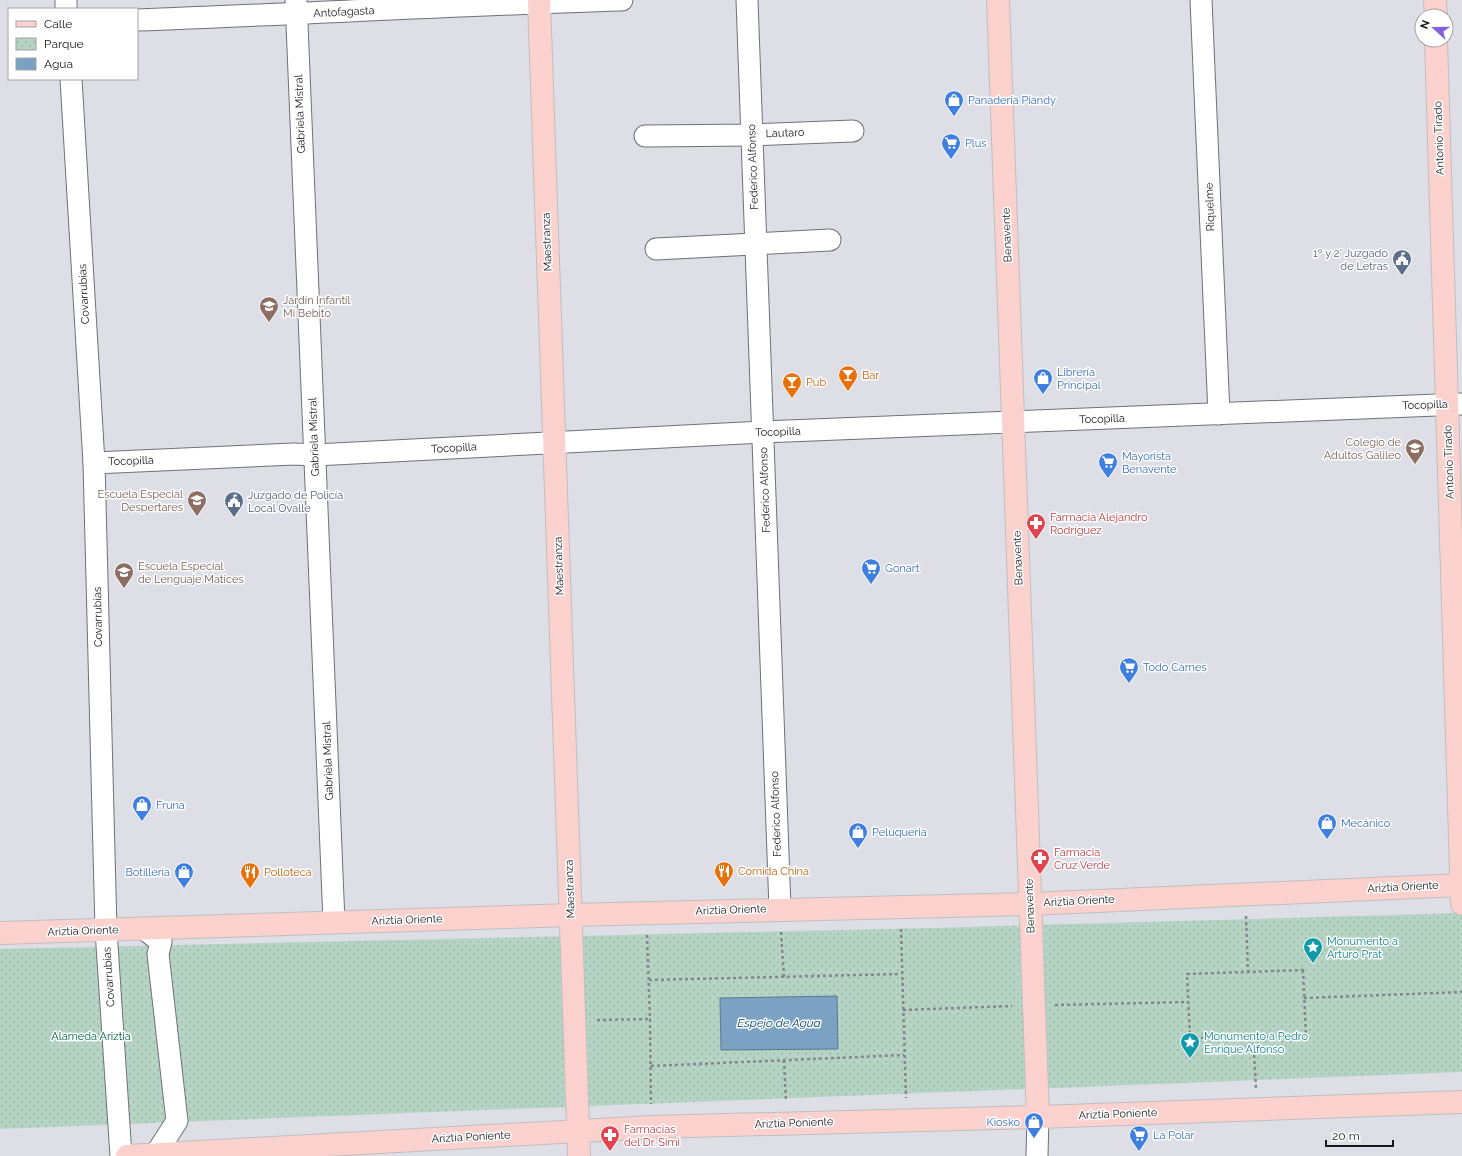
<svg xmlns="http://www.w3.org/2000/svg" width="1462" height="1156" font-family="Raleway,sans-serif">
  <defs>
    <pattern id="park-dots" width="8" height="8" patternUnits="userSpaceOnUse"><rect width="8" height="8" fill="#b5d4c4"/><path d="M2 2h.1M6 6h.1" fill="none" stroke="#9bb5a8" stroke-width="1.8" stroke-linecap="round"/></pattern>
  </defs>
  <rect width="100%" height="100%" fill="#dedfe6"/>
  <polygon fill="url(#park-dots)" points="1462,913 1462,1072 0,1129 0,949 932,928"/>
  <polygon fill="#7ca2c3" stroke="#5e7890" points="837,996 838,1049 721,1050 720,998"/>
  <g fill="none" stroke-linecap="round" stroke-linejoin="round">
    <g stroke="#707177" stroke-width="23">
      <g id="minor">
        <polyline points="66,0 66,9"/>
        <polyline points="296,0 334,922"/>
        <polyline points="747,0 780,909"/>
        <polyline points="1201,0 1219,414"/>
        <path d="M137,20c162,-6 323,-15 485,-20"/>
        <polyline points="71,79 94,463 106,930 121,1156"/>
        <polyline points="645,136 752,135 853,131"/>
        <polyline points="656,249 830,240"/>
        <polyline points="94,463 294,454 315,455 763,432 1462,404"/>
        <polyline points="144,929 161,942 158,954 177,1121 155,1155"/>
        <polyline points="1037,1156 1038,1117"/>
      </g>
    </g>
    <g stroke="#bebebf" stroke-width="24">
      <g id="major">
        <polyline points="539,0 579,1156"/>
        <polyline points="998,0 1038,1117"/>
        <polyline points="1435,0 1436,16"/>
        <polyline points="1436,40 1462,904"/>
        <polyline points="0,933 571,915 1030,904 1462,885"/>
        <polyline points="127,1156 652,1127 1038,1117 1462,1102"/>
      </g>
    </g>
    <g stroke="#86878c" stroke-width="2.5" stroke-dasharray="3 3" stroke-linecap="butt">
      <polyline points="1246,916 1248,972"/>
      <polyline points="901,929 906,1098"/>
      <polyline points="781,932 784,977"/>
      <polyline points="647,935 650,1019 651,1104"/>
      <polygon points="1303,970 1306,1036 1190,1038 1187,974"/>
      <polyline points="649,980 901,974"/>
      <polyline points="1304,998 1462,992"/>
      <polyline points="1055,1005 1188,1002"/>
      <polyline points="903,1010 1012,1006"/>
      <polyline points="597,1020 650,1019"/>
      <polyline points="1253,1037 1256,1088"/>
      <polyline points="784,1060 786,1102"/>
      <polyline points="651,1066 904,1055"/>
    </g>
    <use href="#minor" stroke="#fff" stroke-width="21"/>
    <use href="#major" stroke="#fbd1ce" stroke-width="22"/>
  </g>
  <defs>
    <g id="shop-pin" transform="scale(1)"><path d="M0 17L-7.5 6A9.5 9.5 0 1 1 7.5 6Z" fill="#3f7fe0" stroke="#fff"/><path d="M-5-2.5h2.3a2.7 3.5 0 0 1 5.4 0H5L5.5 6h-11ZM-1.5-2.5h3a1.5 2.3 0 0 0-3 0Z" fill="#fff"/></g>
    <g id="supermarket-pin" transform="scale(1)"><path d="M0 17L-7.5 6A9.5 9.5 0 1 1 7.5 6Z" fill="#3f7fe0" stroke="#fff"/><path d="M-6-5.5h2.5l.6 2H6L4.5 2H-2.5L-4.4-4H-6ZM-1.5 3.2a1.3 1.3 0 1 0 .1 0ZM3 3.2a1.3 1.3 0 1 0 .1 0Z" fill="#fff"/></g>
    <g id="civic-pin" transform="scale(1)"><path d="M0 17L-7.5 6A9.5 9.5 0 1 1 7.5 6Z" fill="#5c6f8a" stroke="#fff"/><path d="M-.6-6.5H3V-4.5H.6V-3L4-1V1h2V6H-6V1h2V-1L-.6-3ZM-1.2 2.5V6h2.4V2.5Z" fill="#fff"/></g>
    <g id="school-pin" transform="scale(1)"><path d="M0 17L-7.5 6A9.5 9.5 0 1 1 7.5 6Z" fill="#8d6e63" stroke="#fff"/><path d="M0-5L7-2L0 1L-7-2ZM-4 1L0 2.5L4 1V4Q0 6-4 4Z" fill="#fff"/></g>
    <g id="bar-pin" transform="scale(1)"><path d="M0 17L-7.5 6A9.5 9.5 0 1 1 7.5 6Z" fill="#e8710a" stroke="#fff"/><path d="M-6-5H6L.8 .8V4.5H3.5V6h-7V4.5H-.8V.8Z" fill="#fff"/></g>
    <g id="pharmacy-pin" transform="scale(1)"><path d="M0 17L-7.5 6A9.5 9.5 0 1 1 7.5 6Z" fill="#e0444e" stroke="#fff"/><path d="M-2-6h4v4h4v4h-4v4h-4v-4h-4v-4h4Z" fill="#fff"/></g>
    <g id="restaurant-pin" transform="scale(1)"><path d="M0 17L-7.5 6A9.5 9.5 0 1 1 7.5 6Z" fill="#e8710a" stroke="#fff"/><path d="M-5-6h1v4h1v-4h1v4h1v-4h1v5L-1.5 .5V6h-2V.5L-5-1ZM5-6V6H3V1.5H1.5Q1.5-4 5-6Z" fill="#fff"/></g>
    <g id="sight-pin" transform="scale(1)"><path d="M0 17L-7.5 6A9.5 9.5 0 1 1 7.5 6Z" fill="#0f9aa8" stroke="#fff"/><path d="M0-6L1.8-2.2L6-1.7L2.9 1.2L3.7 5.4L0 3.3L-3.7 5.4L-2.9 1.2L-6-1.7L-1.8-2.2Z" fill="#fff"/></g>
  </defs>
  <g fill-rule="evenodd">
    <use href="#shop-pin" x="954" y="100"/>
    <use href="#supermarket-pin" x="951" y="143"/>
    <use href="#civic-pin" x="1402" y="259"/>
    <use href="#school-pin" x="269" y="306"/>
    <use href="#bar-pin" x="848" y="375"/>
    <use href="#shop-pin" x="1043" y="378"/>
    <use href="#bar-pin" x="792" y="382"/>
    <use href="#school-pin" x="1415" y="448"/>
    <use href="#supermarket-pin" x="1108" y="462"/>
    <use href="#school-pin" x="197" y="500"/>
    <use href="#civic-pin" x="234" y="501"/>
    <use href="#pharmacy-pin" x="1036" y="523"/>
    <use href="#supermarket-pin" x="871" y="568"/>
    <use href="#school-pin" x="124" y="572"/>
    <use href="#supermarket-pin" x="1129" y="667"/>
    <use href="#shop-pin" x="142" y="805"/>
    <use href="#shop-pin" x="1327" y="823"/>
    <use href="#shop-pin" x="858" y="832"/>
    <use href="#pharmacy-pin" x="1040" y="858"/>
    <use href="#restaurant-pin" x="724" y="871"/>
    <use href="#shop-pin" x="184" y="872"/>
    <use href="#restaurant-pin" x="250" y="872"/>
    <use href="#sight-pin" x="1313" y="947"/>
    <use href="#sight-pin" x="1190" y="1042"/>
    <use href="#shop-pin" x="1034" y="1122"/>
    <use href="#pharmacy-pin" x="610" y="1135"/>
    <use href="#supermarket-pin" x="1139" y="1135"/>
  </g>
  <g text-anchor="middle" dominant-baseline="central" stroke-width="3" stroke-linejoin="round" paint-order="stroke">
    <g font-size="11" fill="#17171a" stroke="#fff">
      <text transform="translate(344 12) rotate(-3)">Antofagasta</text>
      <text transform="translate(300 114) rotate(-92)">Gabriela Mistral</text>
      <text transform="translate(785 133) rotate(-2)">Lautaro</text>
      <text transform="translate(1439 138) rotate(-92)">Antonio Tirado</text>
      <text transform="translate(753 167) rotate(-92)">Federico Alfonso</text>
      <text transform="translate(1210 207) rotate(-92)">Riquelme</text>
      <text transform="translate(1007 235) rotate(-92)">Benavente</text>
      <text transform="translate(547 242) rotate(-92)">Maestranza</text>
      <text transform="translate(84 294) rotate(-93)">Covarrubias</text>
      <text transform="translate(1425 405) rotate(-2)">Tocopilla</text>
      <text transform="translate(1102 419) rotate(-2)">Tocopilla</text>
      <text transform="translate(778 432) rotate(-2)">Tocopilla</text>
      <text transform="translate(314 437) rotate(-92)">Gabriela Mistral</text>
      <text transform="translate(454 448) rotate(-3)">Tocopilla</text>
      <text transform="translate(131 461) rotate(-2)">Tocopilla</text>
      <text transform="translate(1449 462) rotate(-92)">Antonio Tirado</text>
      <text transform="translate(765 490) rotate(-92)">Federico Alfonso</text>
      <text transform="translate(1018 558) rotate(-92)">Benavente</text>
      <text transform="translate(559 566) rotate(-92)">Maestranza</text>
      <text transform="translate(98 617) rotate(-91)">Covarrubias</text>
      <text transform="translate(328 761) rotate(-92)">Gabriela Mistral</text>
      <text transform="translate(776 814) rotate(-92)">Federico Alfonso</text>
      <text transform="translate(1403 887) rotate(-3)">Ariztía Oriente</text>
      <text transform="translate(570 889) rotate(-92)">Maestranza</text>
      <text transform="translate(1079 901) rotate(-3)">Ariztía Oriente</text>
      <text transform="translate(1030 906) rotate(-92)">Benavente</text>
      <text transform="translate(731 910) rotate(-2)">Ariztía Oriente</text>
      <text transform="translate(407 920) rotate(-2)">Ariztía Oriente</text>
      <text transform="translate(83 931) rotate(-2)">Ariztía Oriente</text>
      <text transform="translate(109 977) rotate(-94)">Covarrubias</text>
      <text transform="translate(1118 1114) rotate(-2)">Ariztía Poniente</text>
      <text transform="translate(794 1123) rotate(-2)">Ariztía Poniente</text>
      <text transform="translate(471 1137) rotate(-3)">Ariztía Poniente</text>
    </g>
    <g font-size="11" fill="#366cbe" stroke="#fff" text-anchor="start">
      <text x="968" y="100">Panadería Piandy</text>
      <text x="965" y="143">Plus</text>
      <text x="1057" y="372">Librería<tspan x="1057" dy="13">Principal</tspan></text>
      <text x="1122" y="456">Mayorista<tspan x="1122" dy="13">Benavente</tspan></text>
      <text x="885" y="568">Gonart</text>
      <text x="1143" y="667">Todo Carnes</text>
      <text x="156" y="805">Fruna</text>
      <text x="1341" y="823">Mecánico</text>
      <text x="872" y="832">Peluqueria</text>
      <text x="170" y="872" text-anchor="end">Botillería</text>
      <text x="1020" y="1122" text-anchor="end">Kiosko</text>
      <text x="1153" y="1135">La Polar</text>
    </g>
    <g font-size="11" fill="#4e5e75" stroke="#fff" text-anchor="end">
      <text x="1388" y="253">1º y 2° Juzgado<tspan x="1388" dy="13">de Letras</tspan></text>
      <text x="248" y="495" text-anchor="start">Juzgado de Policía<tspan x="248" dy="13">Local Ovalle</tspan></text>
    </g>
    <g font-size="11" fill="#785e54" stroke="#fff" text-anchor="start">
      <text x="283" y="300">Jardín Infantil<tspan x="283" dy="13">Mi Bebito</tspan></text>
      <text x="1401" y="442" text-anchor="end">Colegio de<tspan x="1401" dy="13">Adultos Galileo</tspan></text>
      <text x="183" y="494" text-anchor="end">Escuela Especial<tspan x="183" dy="13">Despertares</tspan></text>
      <text x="138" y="566">Escuela Especial<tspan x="138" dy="13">de Lenguaje Matices</tspan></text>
    </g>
    <g font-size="11" fill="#c56008" stroke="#fff" text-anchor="start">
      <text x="862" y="375">Bar</text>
      <text x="806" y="382">Pub</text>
      <text x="738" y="871">Comida China</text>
      <text x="264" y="872">Polloteca</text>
    </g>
    <g font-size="11" fill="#be3a42" stroke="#fff" text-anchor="start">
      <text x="1050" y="517">Farmacia Alejandro<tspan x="1050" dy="13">Rodríguez</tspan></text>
      <text x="1054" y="852">Farmacia<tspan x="1054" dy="13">Cruz Verde</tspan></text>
      <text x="624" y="1129">Farmacias<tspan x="624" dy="13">del Dr. Simi</tspan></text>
    </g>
    <g font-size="11" fill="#0d838f" stroke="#fff" text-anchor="start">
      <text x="1327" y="941">Monumento a<tspan x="1327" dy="13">Arturo Prat</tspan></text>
      <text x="1204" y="1036">Monumento a Pedro<tspan x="1204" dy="13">Enrique Alfonso</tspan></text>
    </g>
    <g font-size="11" fill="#026243" stroke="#fff">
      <text x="91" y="1036">Alameda Ariztia</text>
    </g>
    <g font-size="12" font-style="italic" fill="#024570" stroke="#fff">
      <text x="779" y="1023">Espejo de Agua</text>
    </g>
  </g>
  <rect x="8" y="8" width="130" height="72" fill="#ffffff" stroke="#a2a2a3"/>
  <rect x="16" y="21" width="20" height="6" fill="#fbd1ce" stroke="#a2a2a3"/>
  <text x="44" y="28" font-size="12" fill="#17171a">Calle</text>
  <rect x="16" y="38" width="20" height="12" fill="url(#park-dots)" stroke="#a2a2a3"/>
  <text x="44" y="48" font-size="12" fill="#17171a">Parque</text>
  <rect x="16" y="58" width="20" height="12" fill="#7ca2c3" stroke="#a2a2a3"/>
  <text x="44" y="68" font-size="12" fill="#17171a">Agua</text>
  <g transform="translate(1434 28) rotate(291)"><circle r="19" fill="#ffffff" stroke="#a2a2a3"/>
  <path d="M0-3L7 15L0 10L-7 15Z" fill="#8661db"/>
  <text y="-6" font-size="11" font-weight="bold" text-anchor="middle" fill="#17171a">N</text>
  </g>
  <path d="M1326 1140v6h67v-6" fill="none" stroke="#17171a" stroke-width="2"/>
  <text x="1332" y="1140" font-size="12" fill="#17171a" stroke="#ffffff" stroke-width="3" paint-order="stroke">20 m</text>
</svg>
